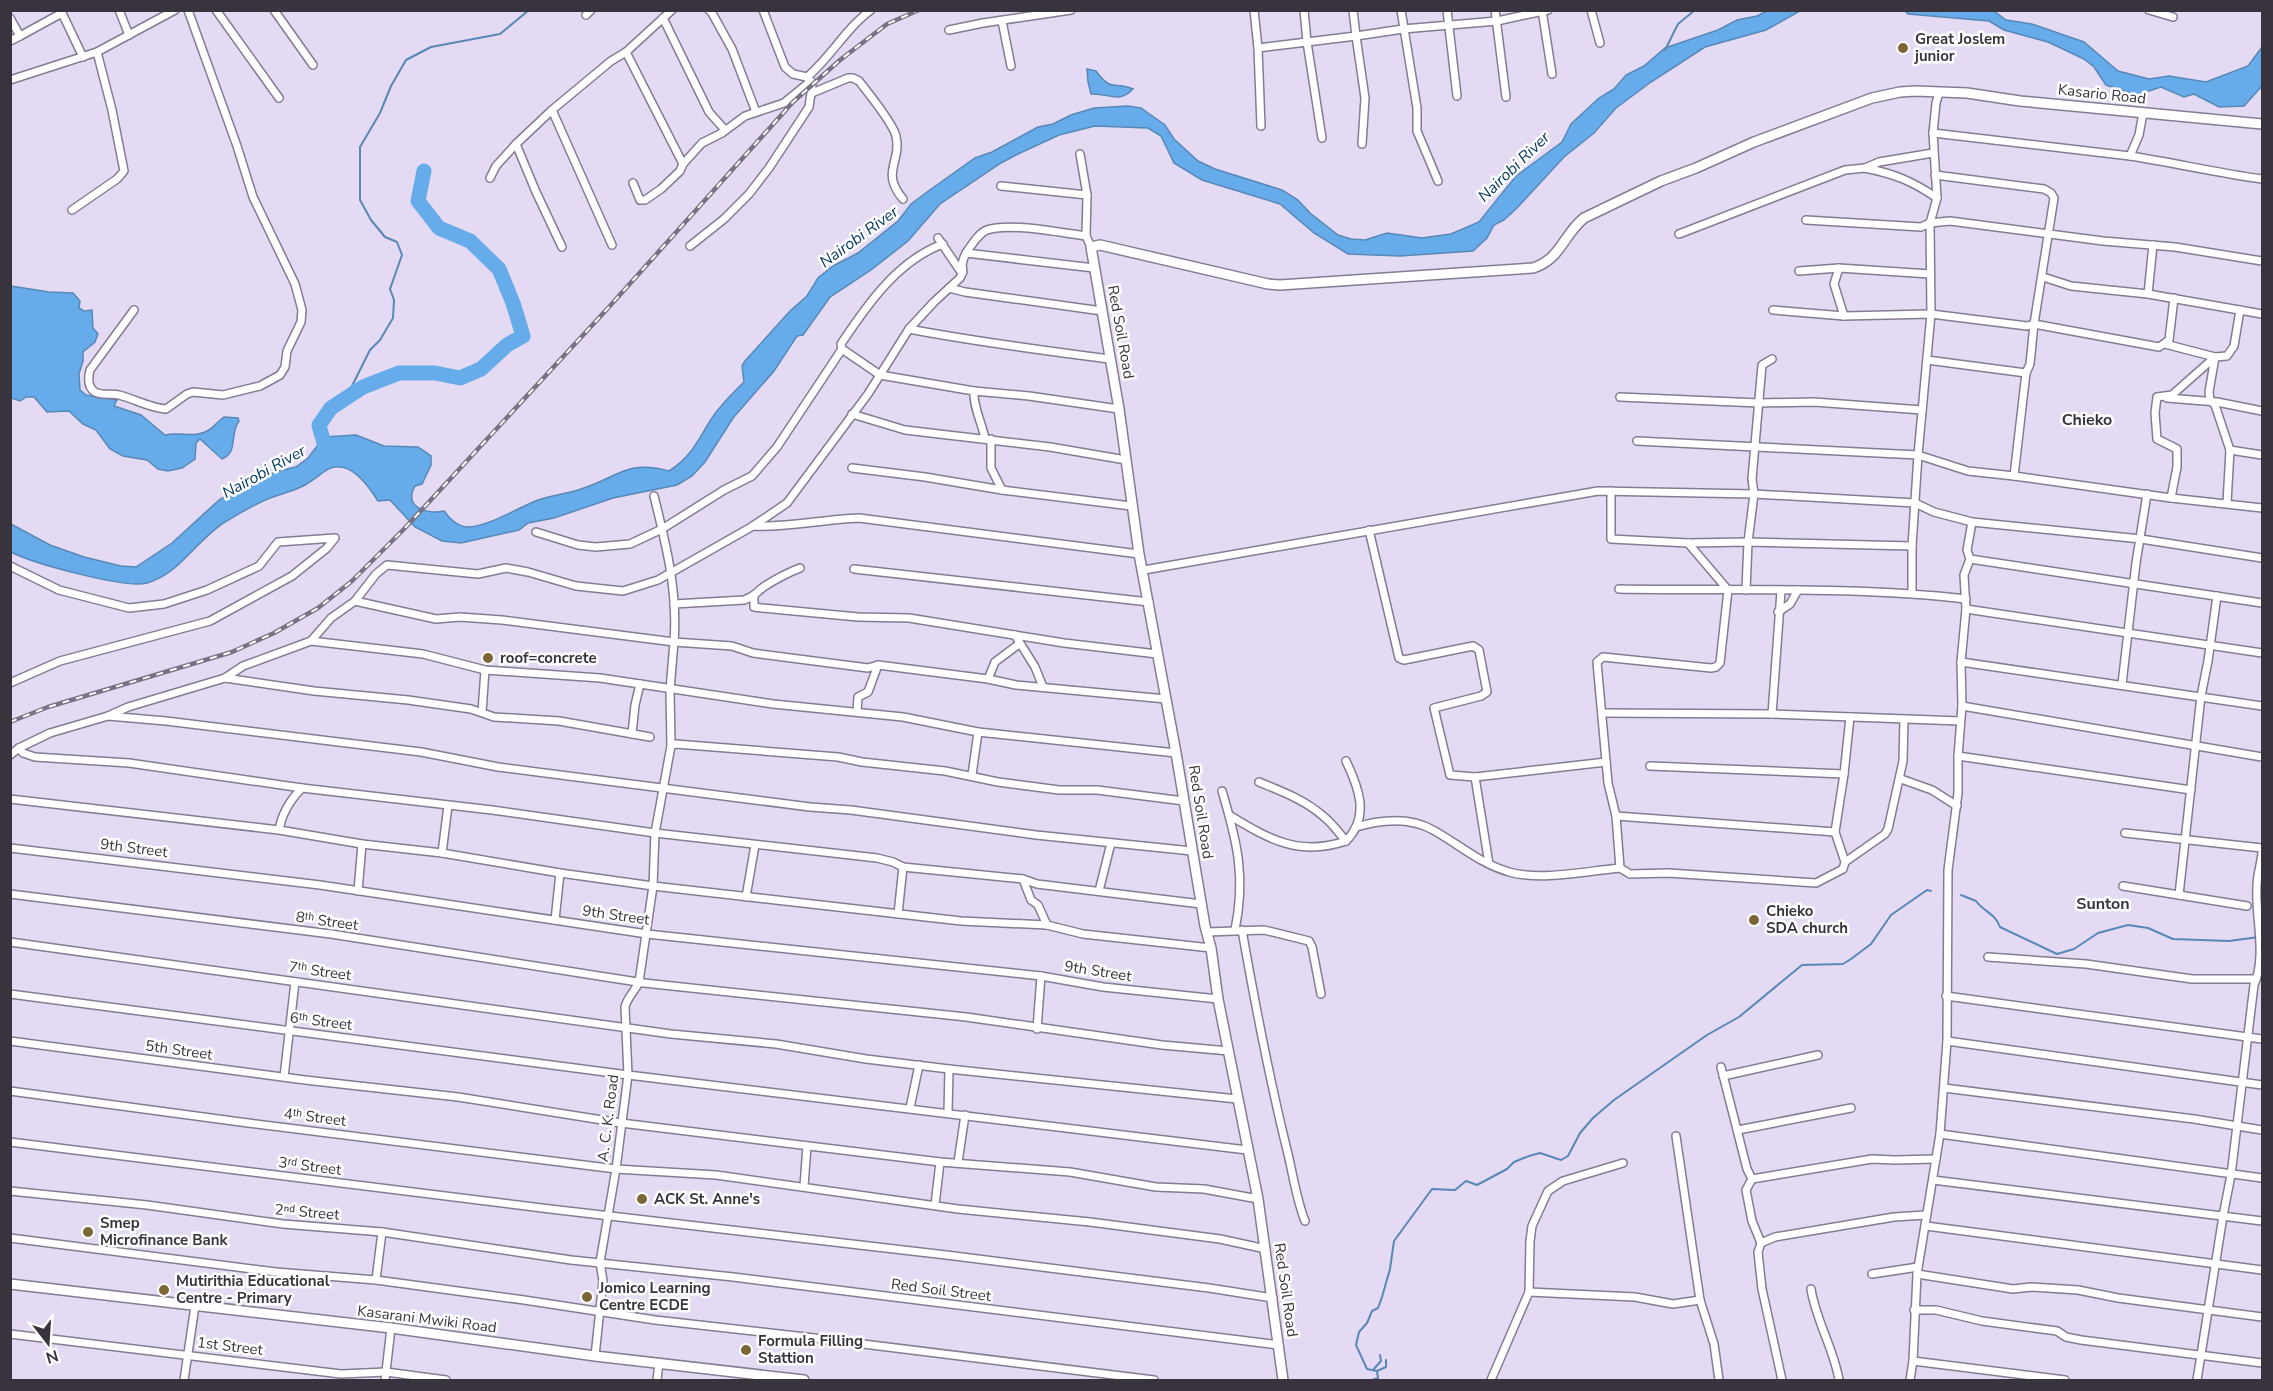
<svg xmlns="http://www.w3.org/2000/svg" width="2273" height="1391" font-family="'Nunito Sans',sans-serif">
  <rect width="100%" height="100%" fill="#e5daf4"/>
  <g fill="#66acea" stroke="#5888b6" stroke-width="1.5">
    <path d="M1769,10l31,1 -34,19 -61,17 -54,35 -35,26 -22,25 -30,24 -48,52 -12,11 -10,5 -7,13 -14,13 -73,5 -52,-2 -34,-21 -34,-29 -78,-24 -28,-17 -13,-27 -13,-8 -53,-2 -36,9 -41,19 -17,9 -61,41 -32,37 -37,29 -41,27 -27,38 -6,1 -23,35 -41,47 -28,44 -13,14 -15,9 -64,13 -59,20 -26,5 -9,7 -58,13 -19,-2 -27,-14 -25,-27 -12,1c-10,-16 -30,-45 -53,-30 -7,5 -14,11 -22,15 -9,5 -20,7 -30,11 -17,6 -33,16 -48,25 -29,18 -45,52 -78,61 -22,6 -115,-20 -136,-31v-28l39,21 34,12 37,9 15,1 36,-24 47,-43 19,-12 40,-17 18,-4 12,-9 16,-21 32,-2 28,11 34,1 13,9v9l-9,19 -7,2c-12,21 12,29 29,25 5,7 13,15 22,16 18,1 49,-17 65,-24 16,-8 34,-8 50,-14 36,-11 46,-30 88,-18 22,-14 28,-29 41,-50 9,-15 22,-27 34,-39l-2,-16 3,-5 45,-50 17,-15 11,-18 15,-12 25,-13 40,-32 13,-17 16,-12 48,-34 17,-6 46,-25 15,-3 18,-9 23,-7 34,-2 13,2 24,17 9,14 24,22 17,8 67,21 16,10 12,13 28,22 13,4 14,1 22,-7 35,5 29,-4 28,-12 37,-46 46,-34 9,-18 28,-26 15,-9 12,-14 18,-9 21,-18 53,-18 19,-10 20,-4z"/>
    <polygon points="1905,11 1994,11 2006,20 2032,24 2084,42 2118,71 2149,79 2169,76 2206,82 2248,66 2262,47 2262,86 2244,106 2219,107 2194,94 2184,97 2161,87 2137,95 2106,85 2094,67 2084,59 2048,42 2004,30 1989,21 1908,14"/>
    <path d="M1087,69l9,2c17,23 17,9 37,18 -14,15 -24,4 -42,5l-3,-12z"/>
    <path d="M11,286l38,6 24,1 7,8 -1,7 5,3 8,-1 1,18 5,6 -3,8 -12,10v9l-4,13 1,16 6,5 31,5 -3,6 27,9 24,20c15,-4 30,4 44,-5 5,-3 9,-9 15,-13l14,1 1,3c-10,13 0,31 -17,38l-22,-20 -4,4 -1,16 -13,9 -14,3 -10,-2 -11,-9 -24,-4 -13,-7 -14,-19 -13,-6 -14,-13 -22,1 -13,-15h-8l-6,4 -9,-3z"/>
  </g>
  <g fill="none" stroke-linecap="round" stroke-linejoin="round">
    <g stroke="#5888b6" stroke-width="2">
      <polyline points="1665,50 1678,24 1695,10"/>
      <polyline points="347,396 370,350 380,340 393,318 394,300 390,289 402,255 397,242 385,237 371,220 360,200 360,147 380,113 391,86 406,60 431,47 500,34 529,10"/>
      <path d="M1961,895l15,6c8,11 19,12 24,26l57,27 17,-5 24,-16 30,-8 20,3 25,11 56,2 30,-4"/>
      <polyline points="1373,1370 1381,1361 1380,1355"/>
      <polyline points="1377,1371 1386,1367 1386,1360"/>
      <polyline points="1372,1380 1378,1378 1377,1371 1367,1369 1356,1345 1359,1332 1367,1323 1372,1311 1378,1308 1382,1297 1390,1269 1394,1241 1432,1189 1455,1190 1466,1181 1477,1185 1507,1169 1514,1162 1529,1156 1540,1153 1561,1160 1568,1156 1580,1133 1593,1118 1614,1100 1707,1035 1739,1017 1802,965 1843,964 1851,959 1871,944 1891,915 1927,890 1931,891"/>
    </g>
    <path stroke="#66acea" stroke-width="15" d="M322,457c6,-11 -1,-21 -3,-32l12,-17 32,-21 36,-14h36l25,5 21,-9 26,-24 16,-9 -10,-33 -14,-34 -29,-28 -31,-13 -21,-27 6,-30"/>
    <g stroke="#857b92" stroke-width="10">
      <g id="street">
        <polyline points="119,10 129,35"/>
        <polyline points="216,10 279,98"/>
        <polyline points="274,10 313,65"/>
        <polyline points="709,10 712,13 732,49 756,112"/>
        <polyline points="763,10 785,67 793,74 807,77"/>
        <polyline points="1254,10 1258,48 1261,126"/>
        <polyline points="1304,10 1307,42 1356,36 1365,98 1362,144"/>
        <polyline points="1353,10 1356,36 1403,29 1497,21 1548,10"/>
        <polyline points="1401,10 1417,108 1417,131 1438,181"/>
        <polyline points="1447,10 1457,96"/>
        <polyline points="1495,10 1506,97"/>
        <polyline points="1542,10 1552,74"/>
        <polyline points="1591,10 1600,43"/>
        <polyline points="2149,10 2173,17"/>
        <polyline points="586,15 591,10"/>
        <polyline points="10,18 20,36 62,13 83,57"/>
        <polyline points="663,18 709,112 725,130"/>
        <polyline points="1002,21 1011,66"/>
        <polyline points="949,30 983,23 1071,10"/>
        <polyline points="10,41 20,36"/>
        <polyline points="1258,48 1307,42 1322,138"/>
        <polyline points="626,52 683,164"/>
        <polyline points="10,80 97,52 175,10"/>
        <path d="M812,93l36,-15h5l6,3c9,12 34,42 37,55 6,26 -16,36 7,63"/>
        <polyline points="552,110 612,245"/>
        <polyline points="1933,133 2130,156 2139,135 2143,113"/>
        <polyline points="1080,154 1087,195 1086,236 1091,247"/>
        <path d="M2130,156c45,7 88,17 132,23"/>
        <path d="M1865,168c30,6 47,13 72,30"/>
        <polyline points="1935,175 2044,189 2051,193 2054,198 2034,324 2030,364 2026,373 2014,476"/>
        <polyline points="490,178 496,166 516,144"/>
        <polyline points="633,183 640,200 645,200 661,189 680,171 683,164 702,143 722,133 745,116 784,103 811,81"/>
        <polyline points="1001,186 1087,195"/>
        <polyline points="72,210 117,179 124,171 112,110 97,52"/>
        <polyline points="1806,220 1921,227 1930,223 1950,221 2103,241 2175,247 2262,261"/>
        <polyline points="1679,234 1845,170 1865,168 1879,162 1933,153"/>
        <polyline points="938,238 961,272"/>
        <path d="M690,246l34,-27 25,-25 20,-26 40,-61 3,-21 -5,-9c24,-20 39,-49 64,-67"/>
        <polyline points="562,247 536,192 516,144 552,110 611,61 626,52 672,10"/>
        <polyline points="966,253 1094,268"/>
        <polyline points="1839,268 1834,284 1844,316"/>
        <polyline points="1799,271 1839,268 1930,274"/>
        <polyline points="2043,277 2071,286 2148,294 2262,314"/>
        <polyline points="949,288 965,292 1102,311"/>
        <polyline points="2148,294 2153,245"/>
        <path d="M134,310l-44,60c-2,8 -3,17 5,22 7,4 17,1 24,3 16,4 31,13 47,14l21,-15 6,-2 30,3 37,-9 20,-11 5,-8 2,-16 14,-29 1,-12 -7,-26 -42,-87 -16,-51 -49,-136"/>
        <polyline points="1773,310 1844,316 1931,314 2027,326 2034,324 2159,347 2169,340 2174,298"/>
        <path d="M909,329c67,13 133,21 200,30"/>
        <polyline points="2165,344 2215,357 2209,392 2210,400 2215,405 2230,450 2227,503"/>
        <path d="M842,349l-1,-5c26,-39 57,-84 102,-100"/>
        <polyline points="1927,360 2026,373"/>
        <path d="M974,391c-1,17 8,31 11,48"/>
        <polyline points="1620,397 1759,403 1814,402 1922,410"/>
        <polyline points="2167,398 2217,402 2262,411"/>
        <polyline points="852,414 905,430 1050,447 1126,460"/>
        <polyline points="991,439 991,468 1002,490"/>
        <polyline points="1637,441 1918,455 1968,471 2014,476 2171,498 2262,508"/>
        <polyline points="2230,450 2262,455"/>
        <polyline points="852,468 925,477 1002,490 1131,506"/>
        <polyline points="1611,491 1611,539 1688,543 1748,542 1912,546"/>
        <path d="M654,496c12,48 24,96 20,146l58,4 21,7 115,15 10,-3 110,14 28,6 150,14"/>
        <polyline points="2171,498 2177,467 2177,449 2157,439 2155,413 2157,397 2172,395 2215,357 2227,356 2234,346 2240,310"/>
        <polyline points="1972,522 2141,539 2262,558"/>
        <path d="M753,526c36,2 71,-7 106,-8l280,36"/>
        <polyline points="1369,530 1399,658 1404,660 1473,646 1479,650 1487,692 1481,696 1434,708 1450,775 1475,777"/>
        <polyline points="536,532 578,545 596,547 630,544 662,529 724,490 752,476 777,447 842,349 880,375 974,391 1029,396 1119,409"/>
        <polyline points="1688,543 1728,590 1720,663 1716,667 1711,668 1603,657 1597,662 1608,783 1616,816 1620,868 1630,874 1668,873 1816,883 1843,869 1845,862 1835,832 1844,774 1850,717"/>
        <polyline points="1970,559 2262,603"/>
        <polyline points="10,566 59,590 129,608 164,604 207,590 259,566 278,542 335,538 327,548 292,576 210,621 60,661 10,683"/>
        <polyline points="854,569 1149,602"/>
        <polyline points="1144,570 1598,491 1754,494 1915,503 1934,512 1972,522 1967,550 1970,559 1964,575 1966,609 1961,662 1962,706 1958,756 1958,793 1948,870 1947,1041 1940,1134 1917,1274 1913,1361 1910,1380"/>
        <path d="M1619,589c116,2 232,-3 347,10"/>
        <polyline points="1746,590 1748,542 1754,494 1752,479 1762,365 1772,359"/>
        <polyline points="1912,593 1912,546 1918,455 1931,314 1930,223 1937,198 1933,133 1936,103 1939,93"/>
        <polyline points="754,597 754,607 762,608 858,617 909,618 1064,643 1157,654"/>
        <polyline points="355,601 436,619 460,617 502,620 674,642 670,690 671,746"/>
        <path d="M674,604l70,-4c12,-4 12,-8 21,-14 11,-7 22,-13 35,-18"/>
        <polyline points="1966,609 2262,653"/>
        <polyline points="1778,612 1790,604 1798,590"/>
        <polyline points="1015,635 1035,667 1043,687"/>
        <polyline points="311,641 423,654 485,670 600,678 773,704 903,717 978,732 972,775"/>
        <polyline points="1961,662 2262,706"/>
        <path d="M225,678l18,-12 68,-25 20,-23 24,-17 21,-27 11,-9 91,9 28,-6 22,4 48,14 47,5 35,-11 95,-54 34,-23 81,-109 41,-65 25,-27 26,-24 3,-6c-2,-9 0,-14 5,-22 5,-7 11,-17 19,-20 21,-8 75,3 99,6"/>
        <polyline points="988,679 995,662 1019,644"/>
        <polyline points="2122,684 2136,563 2147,494"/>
        <polyline points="1962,706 2262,757"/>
        <polyline points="482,712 485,670"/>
        <polyline points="857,712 858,697 868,692 878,665"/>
        <polyline points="1602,713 1772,714 1960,721"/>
        <polyline points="1772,714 1781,591"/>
        <polyline points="108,716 166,721 421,752 498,767 810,807 851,810 1036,835 1192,851"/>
        <polyline points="978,732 1176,753"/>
        <polyline points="632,734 635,705 640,684"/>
        <polyline points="19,748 23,753 35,757 129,763 302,788 492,810 655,833 877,858 893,862 903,867 1023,879 1037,884 1201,904"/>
        <polyline points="10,755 19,748 50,733 108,716 128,707 225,678 314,691 408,700 471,709 494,717 559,721 650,737"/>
        <polyline points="1958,756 2191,790"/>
        <polyline points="1650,766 1844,774"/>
        <polyline points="1901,779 1932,790 1957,806"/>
        <path d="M1259,782c22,9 46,18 64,34 9,7 16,17 23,25 24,-24 13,-53 0,-80"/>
        <path d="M1222,791c15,50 24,86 13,139"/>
        <polyline points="10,799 279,830 362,844 442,853 560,873 653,886 961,921 1047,925 1083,934 1211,948"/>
        <path d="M1229,815c40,24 69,42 117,26"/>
        <polyline points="1616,816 1835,832"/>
        <path d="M1356,827c24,-7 54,-10 77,3 27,15 46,33 76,42 33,9 77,-1 111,-4"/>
        <path d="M279,830c3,-17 11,-30 23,-42"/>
        <polyline points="2125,833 2262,848"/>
        <polyline points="10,848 320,885 647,934 1041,976 1103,987 1218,999"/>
        <polyline points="442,853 448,806"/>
        <polyline points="1845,862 1885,834 1888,829 1903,761 1904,719"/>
        <polyline points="1489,864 1475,777 1606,762"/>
        <polyline points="1023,879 1031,900 1038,905 1047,925"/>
        <polyline points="2123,886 2247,906"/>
        <polyline points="358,891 362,844"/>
        <polyline points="1099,891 1111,843"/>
        <polyline points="10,894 331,934 644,983 966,1017 1162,1045 1229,1051"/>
        <polyline points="2179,895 2201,696 2208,661 2217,596"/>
        <polyline points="746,897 755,845"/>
        <polyline points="898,914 903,867"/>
        <polyline points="555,920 560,873"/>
        <path d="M1242,930c13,74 27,147 45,220 6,24 9,48 18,71"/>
        <polyline points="1207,932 1264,930 1309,941 1312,947 1321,994"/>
        <polyline points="10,942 671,1034 776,1044 866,1059 949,1069"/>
        <polyline points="1988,957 2086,964 2192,979 2256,979"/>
        <polyline points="10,994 628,1075 1247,1150"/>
        <polyline points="1946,996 2262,1039"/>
        <polyline points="1037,1029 1041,976"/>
        <polyline points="10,1041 305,1080 458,1097 621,1123 940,1162 1070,1172 1156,1187 1204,1189 1258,1199"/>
        <polyline points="1947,1041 2262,1085"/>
        <polyline points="1721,1067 1747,1169 1752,1179 1872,1159 1895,1160 1936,1159"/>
        <polyline points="1723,1076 1818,1055"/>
        <polyline points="284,1077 295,982"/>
        <polyline points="1944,1088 2194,1119 2262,1130"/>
        <polyline points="10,1091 248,1123 616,1169 716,1175 958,1209 1090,1222 1220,1239 1266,1249"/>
        <polyline points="910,1108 919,1065"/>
        <polyline points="948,1113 949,1069 1237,1099"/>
        <polyline points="1738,1130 1851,1108"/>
        <polyline points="1940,1134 2262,1178"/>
        <polyline points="1676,1136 1700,1300 1714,1344 1719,1380"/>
        <polyline points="10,1142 550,1209 946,1255 1209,1288 1273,1298"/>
        <polyline points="958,1162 965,1115"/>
        <polyline points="1752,1179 1746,1190 1752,1221 1761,1243"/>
        <polyline points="1933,1180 2262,1221"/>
        <polyline points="804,1186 807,1146"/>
        <polyline points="10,1191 147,1205 283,1224 382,1232 571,1260 733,1277 1279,1345"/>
        <polyline points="935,1205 940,1162"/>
        <polyline points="1926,1226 2262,1270"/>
        <polyline points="10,1238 276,1272 376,1280 524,1300 655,1320 823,1339 1154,1380"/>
        <polyline points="1872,1274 1918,1267"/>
        <polyline points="1917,1274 2013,1289 2031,1287 2078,1290 2118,1298 2262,1317"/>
        <polyline points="376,1280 382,1232"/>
        <path d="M1811,1289c5,32 23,60 28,91"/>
        <polyline points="1529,1292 1635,1297 1673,1304 1700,1300"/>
        <polyline points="1914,1310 1936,1310 1982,1321 2057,1331 2066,1337 2081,1340 2262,1363"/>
        <polyline points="10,1334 341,1374 386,1372 446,1380"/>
        <path d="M595,1356l8,-75 -3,-19 16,-93 12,-94 -3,-68c2,-9 10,-16 14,-25l14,-96 2,-53 16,-87 5,-2 162,13 24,5 83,9 53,11 61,8h38l87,11"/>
        <polyline points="1913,1361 2065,1380"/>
        <polyline points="184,1380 195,1306"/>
        <polyline points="385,1380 391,1328"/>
        <polyline points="657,1380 659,1363"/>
        <polyline points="1491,1380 1529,1292 1530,1241 1532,1226 1548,1191 1563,1181 1623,1163"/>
        <polyline points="1782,1380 1762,1289 1758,1252 1761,1243 1775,1237 1894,1217 1925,1215"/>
        <path d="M2197,1380l26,-164 8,-41 23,-190c13,-30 1,-67 3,-99 0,-11 4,-22 5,-33"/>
      </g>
    </g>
    <g stroke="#857b92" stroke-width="12">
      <g id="secondary">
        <polyline points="10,1284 391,1328 595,1356 804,1380"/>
        <path d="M1283,1380l-25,-181 -40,-200 -7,-51 -6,-22 -29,-173 -37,-199 -20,-145 -28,-162 9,-2 168,39 12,1 253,-17c28,-9 30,-33 51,-50l77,-37 35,-13 58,-26 118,-44 28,-6 15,-1 52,2 53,8 242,23"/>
      </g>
    </g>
    <use href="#street" stroke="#fff" stroke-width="7"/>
    <use href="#secondary" stroke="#fff" stroke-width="9"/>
    <g stroke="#797282" stroke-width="4.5">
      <polyline id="rail" points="10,722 48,707 232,652 274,633 318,608 352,581 404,529 609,307 793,102 840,60 887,24 919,10"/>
    </g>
    <use href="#rail" stroke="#fff" stroke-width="2" stroke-dasharray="7" stroke-linecap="butt"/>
  </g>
  <g fill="#7b6736" stroke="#fff" stroke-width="2">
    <circle cx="1903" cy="48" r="6"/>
    <circle cx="488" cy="658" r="6"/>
    <circle cx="1754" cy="920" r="6"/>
    <circle cx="642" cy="1199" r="6"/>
    <circle cx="88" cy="1232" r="6"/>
    <circle cx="164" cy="1290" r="6"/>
    <circle cx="587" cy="1297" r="6"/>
    <circle cx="746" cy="1350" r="6"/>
  </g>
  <g text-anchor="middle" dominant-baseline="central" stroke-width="5" stroke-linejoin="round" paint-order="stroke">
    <g font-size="15" font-weight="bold" fill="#38333d" stroke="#fff" text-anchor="start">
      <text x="1915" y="39">Great Joslem<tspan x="1915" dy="17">junior</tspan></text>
      <text x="500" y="658">roof=concrete</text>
      <text x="1766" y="911">Chieko<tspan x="1766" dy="17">SDA church</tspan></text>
      <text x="654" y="1199">ACK St. Anne's</text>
      <text x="100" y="1223">Smep<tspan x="100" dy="17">Microfinance Bank</tspan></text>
      <text x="176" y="1281">Mutirithia Educational<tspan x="176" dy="17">Centre - Primary</tspan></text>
      <text x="599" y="1288">Jomico Learning<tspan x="599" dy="17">Centre ECDE</tspan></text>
      <text x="758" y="1341">Formula Filling<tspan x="758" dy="17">Stattion</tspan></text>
    </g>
    <g font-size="15" fill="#38333d" stroke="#fff">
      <text transform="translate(2102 94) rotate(6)">Kasario Road</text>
      <text transform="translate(1121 332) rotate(80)">Red Soil Road</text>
      <text transform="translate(1201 812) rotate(81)">Red Soil Road</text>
      <text transform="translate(134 848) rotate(7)">9th Street</text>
      <text transform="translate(616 915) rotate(8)">9th Street</text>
      <text transform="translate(327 921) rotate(8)">8ᵗʰ Street</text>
      <text transform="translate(320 971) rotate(8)">7ᵗʰ Street</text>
      <text transform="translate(1098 971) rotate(9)">9th Street</text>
      <text transform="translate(321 1021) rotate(7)">6ᵗʰ Street</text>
      <text transform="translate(179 1050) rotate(8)">5th Street</text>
      <text transform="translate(315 1117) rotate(7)">4ᵗʰ Street</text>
      <text transform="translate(608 1118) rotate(-83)">A. C. K. Road</text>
      <text transform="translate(310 1166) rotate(7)">3ʳᵈ Street</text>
      <text transform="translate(307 1212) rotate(5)">2ⁿᵈ Street</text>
      <text transform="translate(941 1290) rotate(7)">Red Soil Street</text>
      <text transform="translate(1286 1290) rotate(82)">Red Soil Road</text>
      <text transform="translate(427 1319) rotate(7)">Kasarani Mwiki Road</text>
      <text transform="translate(230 1346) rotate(7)">1st Street</text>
    </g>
    <g font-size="16" font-style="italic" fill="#073d65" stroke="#fff">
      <text transform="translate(1514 167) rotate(-44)">Nairobi River</text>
      <text transform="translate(859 237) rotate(-36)">Nairobi River</text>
      <text transform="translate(264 472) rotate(-29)">Nairobi River</text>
    </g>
    <g font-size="16" font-weight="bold" fill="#38333d" stroke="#fff">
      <text x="2087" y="420">Chieko</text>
      <text x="2103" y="904">Sunton</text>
    </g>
  </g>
  <rect width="2273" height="1391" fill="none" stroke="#38333d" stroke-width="24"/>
  <g transform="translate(48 1343) rotate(163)" stroke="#ffffff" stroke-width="4.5" paint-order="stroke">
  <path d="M0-4.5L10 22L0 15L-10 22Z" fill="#38333d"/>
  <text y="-9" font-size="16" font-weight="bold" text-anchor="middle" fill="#38333d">N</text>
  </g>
</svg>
